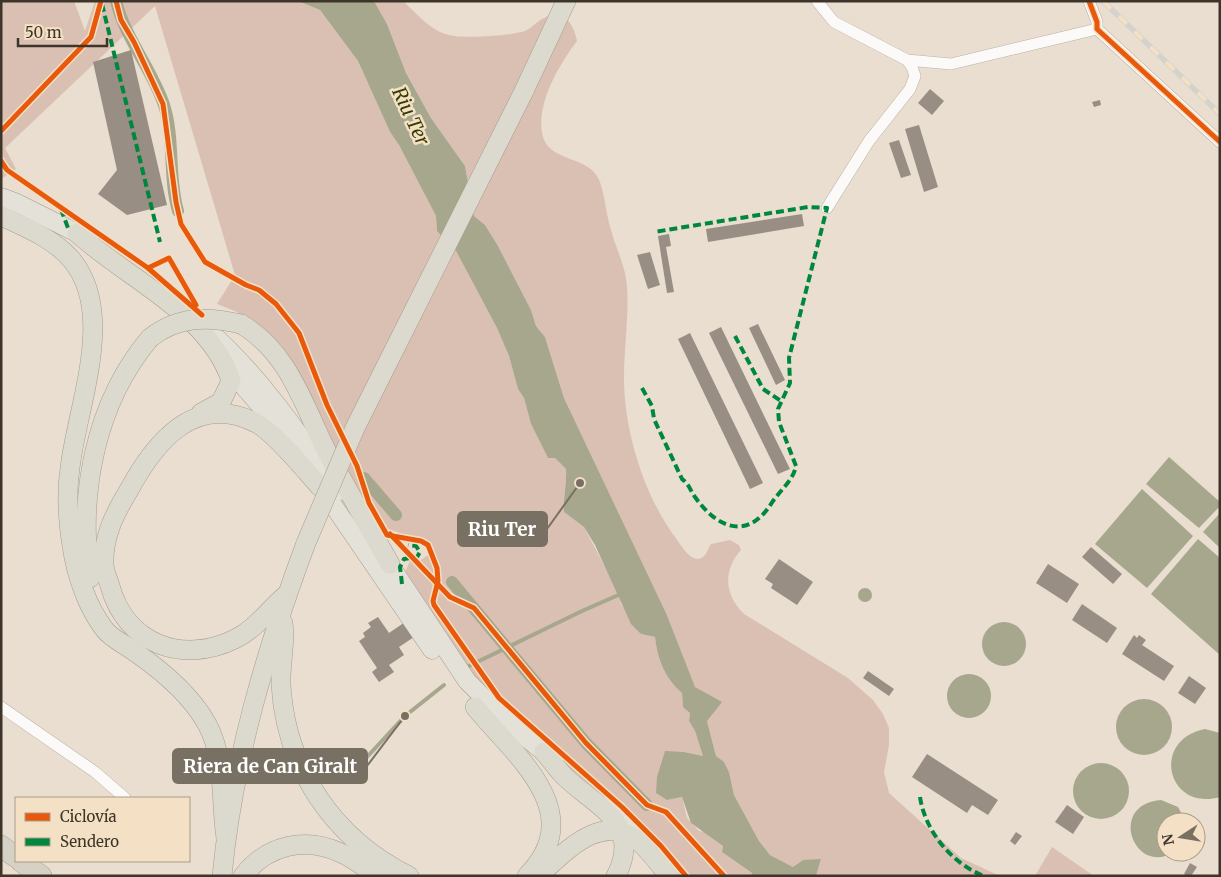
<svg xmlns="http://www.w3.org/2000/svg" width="1221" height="877" font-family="Merriweather,serif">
  <rect width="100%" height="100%" fill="#e9decf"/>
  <g fill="#dac0b3">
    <path d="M1,1h73l11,30 10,-30h203l22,9 38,51 32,71 9,13 37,71 1,15 19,20 41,77 12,28 9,33 6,9 7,26 17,34h7l11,11c1,15 -3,28 -2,43l20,15 32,61 5,16 20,30 14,3c2,21 10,42 27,56l1,13 7,6 -1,9 6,10 8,25 -19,-4 -17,48 15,-3 5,21 12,13 7,1 17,14 -1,6 30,21v3h-70l-43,-47 -147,-128 -15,-18 -73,-109 6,-13 11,-1 11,-8 -2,-8 -53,-19 -51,-88 -34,-76 -19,-23 -36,-26 -20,-8 18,-29 -80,-269 -150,142 11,21 -15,10z"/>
    <path d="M374,1h29c13,12 28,30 46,34 16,4 60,1 76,-4 7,-3 12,-10 19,-13 19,-11 30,6 33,23 -18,24 -40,61 -35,92 5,31 49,21 58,49 5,15 6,32 11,48 5,19 15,37 16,57 2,30 -3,61 -3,91 0,53 20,117 51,159 6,8 17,28 28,20 4,-3 5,-9 8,-13l19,-4 9,5 2,5c-18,20 -17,45 3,64l104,64 25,22 10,14 6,14v17l-5,27 5,21 72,65 39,18h-184l5,-16h-18l-10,7 -23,-12 -11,-14 -25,-46 -5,-23 -5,-9 -8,-7 -9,-35 1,-25 -13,-9 -7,-14 -22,-60 -102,-215 -19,-61 -9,-11 -5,-16 -33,-64 -13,-21 -11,-9 -9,-50 -34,-48 -25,-45 -19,-49z"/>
    <polygon points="1052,847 1094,876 1035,876"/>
  </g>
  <g fill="#a6a78c">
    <path d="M298,1h76l13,23 19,49 25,45 34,48 9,50 11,9 13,21 33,64 5,16 9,11 19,61 102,215 29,74 27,15 -15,19 9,35 8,6 5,10 5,23 25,46 11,14 23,12 10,-7 18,-1 -5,17h-64v-3l-30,-21 1,-6 -32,-23 -9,-26 -15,3 -11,-7 1,-16 8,-26 19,1 19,4 -8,-25 -6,-10 1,-8 -7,-6 -1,-14c-17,-14 -25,-35 -27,-56l-14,-3 -10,-10 -36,-79 -11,-18 -20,-15c-1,-15 3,-28 2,-43l-11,-11h-7l-17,-34 -7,-26 -6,-9 -9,-33 -12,-28 -41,-77 -19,-20 -1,-15 -37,-71 -9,-13 -32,-71 -38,-51z"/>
    <polygon points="1169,457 1220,502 1220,506 1199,528 1146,484"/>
    <polygon points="1142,489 1193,536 1147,588 1095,544"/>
    <polygon points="1220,513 1220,548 1203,532"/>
    <polygon points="1198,539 1220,558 1220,655 1151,594"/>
    <circle cx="865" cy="595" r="7"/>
    <circle cx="1004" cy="644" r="22"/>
    <circle cx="969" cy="696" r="22"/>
    <circle cx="1144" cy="727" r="28"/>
    <path d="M1205,729l15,4v64c-53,15 -70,-57 -15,-68z"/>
    <circle cx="1101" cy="791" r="28"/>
    <path d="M1161,800l17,7 8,15h-20v30h8c-40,25 -67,-48 -13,-52z"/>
  </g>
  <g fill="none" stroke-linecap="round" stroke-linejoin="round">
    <g stroke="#a6a78c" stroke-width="4">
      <polyline points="469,666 582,611 623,593"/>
      <polyline points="367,757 405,716 444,685"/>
    </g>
    <g stroke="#a6a78c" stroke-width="12">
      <path d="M116,1c9,37 36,68 48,104 11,34 4,72 14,106"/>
      <polyline points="364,478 396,515"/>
      <polyline points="452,582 586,743 647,805"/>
    </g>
  </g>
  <g fill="#988e83">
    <polygon points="131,50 167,205 127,215 98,194 117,170 93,62"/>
    <polygon points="930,89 944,101 932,115 918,103"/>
    <polygon points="1100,100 1101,105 1094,107 1092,102"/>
    <polygon points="919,125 938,187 924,192 905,129"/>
    <polygon points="899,140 911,175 901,178 889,143"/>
    <polygon points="802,214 804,226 708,242 706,229"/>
    <polygon points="669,234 671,246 666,247 674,292 667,293 658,236"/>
    <polygon points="650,252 660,285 648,289 637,255"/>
    <polygon points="758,324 785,380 776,385 749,328"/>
    <polygon points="721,327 790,469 778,474 709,333"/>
    <polygon points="690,333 763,483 750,489 678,339"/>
    <polygon points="1091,547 1122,574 1113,584 1082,557"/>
    <polygon points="779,559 813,582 797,605 771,588 773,584 765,579"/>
    <polygon points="1048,564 1079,584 1067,603 1036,583"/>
    <polygon points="1082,604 1117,628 1107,643 1072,620"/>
    <polygon points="378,617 389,633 408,620 417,635 399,647 404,655 389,665 394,672 379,682 372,672 377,668 359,641 365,637 363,633 371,627 368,623"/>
    <polygon points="1134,635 1137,638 1139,635 1146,640 1142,645 1174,666 1164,681 1122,654"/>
    <polygon points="868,671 894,689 889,696 863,678"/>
    <polygon points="1189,676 1206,688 1195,704 1178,693"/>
    <polygon points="927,754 998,800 988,815 972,805 967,813 912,777"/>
    <polygon points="1067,805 1084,817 1073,834 1055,822"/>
    <polygon points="1016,832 1022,836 1015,845 1010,841"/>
    <polygon points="1190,863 1197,867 1191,876 1187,876 1184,874"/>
  </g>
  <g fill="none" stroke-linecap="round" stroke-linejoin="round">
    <g stroke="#bab2a6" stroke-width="12">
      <g id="minor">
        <polyline points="817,1 834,22 907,60 951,64 1097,29"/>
        <polyline points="1089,1 1097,22 1097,29"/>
        <polyline points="1097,29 1220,142"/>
        <polyline points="827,208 869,141 910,89 915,76 912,67 907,60"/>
        <polyline points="1,707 95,772 125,798"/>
      </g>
    </g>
    <g stroke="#a59e8c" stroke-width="19">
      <g id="primary">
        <polyline points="1,197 17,203 89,239"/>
        <path d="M209,331c51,45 91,104 130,160"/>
        <polyline points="226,366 271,418 294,448"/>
        <polyline points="320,486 432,650"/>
        <polyline points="382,553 467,681 515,729 554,760"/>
        <polyline points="609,805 648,843"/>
      </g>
    </g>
    <g stroke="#a59e8c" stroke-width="20">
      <g id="trunk">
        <polyline points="524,91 566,1"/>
        <path d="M1,216c24,11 53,23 70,43 46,54 6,147 -1,209 -4,26 -2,53 2,78 4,28 15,61 33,84 7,9 21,15 30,22 26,18 56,43 72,72 19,35 13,75 19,114"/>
        <path d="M77,233c49,45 133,81 154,148l-10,21 -20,11"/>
        <path d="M241,324c49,29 63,83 87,130 20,37 41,73 62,110"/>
        <path d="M90,578c-12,-83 5,-175 60,-240"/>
        <path d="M286,595c-17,14 -30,34 -51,44 -53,26 -109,5 -125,-53 -2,-7 -6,-15 -6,-22 -1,-28 11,-51 25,-74 26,-48 66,-98 127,-67 17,8 50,48 64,64"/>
        <path d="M283,623c3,20 -3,41 -2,62 5,84 53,154 128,191"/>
        <path d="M475,707c39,48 115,105 52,169"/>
        <path d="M544,752c7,8 13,17 20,24 32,31 79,47 52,100"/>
        <path d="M222,876c11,-115 44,-226 84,-333"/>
        <path d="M243,876c24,-31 62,-40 98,-23 13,6 25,15 36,23"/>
        <path d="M538,876c27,-23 62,-65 100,-35 11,9 21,23 31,35"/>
      </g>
    </g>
    <g stroke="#a59e8c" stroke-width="22">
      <g id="motorway">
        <polyline points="1,846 16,857"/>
        <polyline points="21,861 41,876"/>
      </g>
    </g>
    <use href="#minor" stroke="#fcfaf8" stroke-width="11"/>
    <use href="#primary" stroke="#e4e1d9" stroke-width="18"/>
    <use href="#trunk" stroke="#dcd9cf" stroke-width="19"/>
    <use href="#motorway" stroke="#d5d1c5" stroke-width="21"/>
    <g stroke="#d5d2cd" stroke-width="5.5">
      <polyline id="rail" points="1103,1 1220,114"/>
    </g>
    <use href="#rail" stroke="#f4e0c4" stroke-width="4" stroke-dasharray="11" stroke-linecap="butt"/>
    <g stroke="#a59e8c" stroke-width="20" stroke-linecap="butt">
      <g id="trunk-bridge">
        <path d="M150,338c28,-22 58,-22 91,-14"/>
        <polyline points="306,543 355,428 524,91"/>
      </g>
    </g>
    <use href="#trunk-bridge" stroke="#dcd9cf" stroke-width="19"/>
    <g stroke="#00873e" stroke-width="4" stroke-dasharray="8 4" stroke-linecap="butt">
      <polyline points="102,4 160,242"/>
      <polyline points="61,209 68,228"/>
      <polyline points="735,336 763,389 781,401"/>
      <path d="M642,388l10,18 2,13 28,60c7,5 8,11 13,18 22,31 52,44 76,7 9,-14 22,-23 25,-38l-17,-44 -1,-13 12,-26 -1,-25 38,-150 -19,-1 -154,25"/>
      <polyline points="402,584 400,567 404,559 417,557 420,552 416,546 408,545"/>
      <path d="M920,797c5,34 32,67 64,79"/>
    </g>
    <g stroke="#f4e0c4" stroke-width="8">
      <g id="cycleway">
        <polyline points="116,1 121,20 134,42 163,104 176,202 181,224 205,262 246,285 259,290 276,304 299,333 327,405 357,466 369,503 387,535 421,541 428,545 437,568 438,581 433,601 434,605 499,698 622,807 661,846 686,876"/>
        <polyline points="1089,1 1097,22 1097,29 1220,142"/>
        <polyline points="1,131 91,37 101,1"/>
        <polyline points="1,161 7,170 148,268 202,315"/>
        <polyline points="148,268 169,258 196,305"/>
        <polyline points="390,534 450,597 474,608 586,743 647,805 666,812 724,876"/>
      </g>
    </g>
    <use href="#cycleway" stroke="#e8590c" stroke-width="5"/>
  </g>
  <g text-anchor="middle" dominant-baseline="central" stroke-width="5" stroke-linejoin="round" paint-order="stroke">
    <g font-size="19" font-style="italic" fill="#343d01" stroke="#f4e0c4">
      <text transform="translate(411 116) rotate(65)">Riu Ter</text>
    </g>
  </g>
  <path fill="none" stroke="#797064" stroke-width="2" d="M580 483L547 529M405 716L367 766"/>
  <g fill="#797064" stroke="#f4e0c4" stroke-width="2">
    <circle cx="580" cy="483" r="5"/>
    <circle cx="405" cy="716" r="5"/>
  </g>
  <g fill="#797064" stroke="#797064" stroke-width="2">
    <rect x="458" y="512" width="89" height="34" rx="5"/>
    <rect x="173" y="749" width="194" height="34" rx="5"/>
  </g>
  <g font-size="19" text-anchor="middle" font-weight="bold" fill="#fff">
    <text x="502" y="536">Riu Ter</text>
    <text x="270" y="773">Riera de Can Giralt</text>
  </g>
  <rect width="1221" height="877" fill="none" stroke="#3d352a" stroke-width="5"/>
  <rect x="15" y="797" width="175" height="65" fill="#f4e0c4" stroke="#ab9c86"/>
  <rect x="25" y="813" width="25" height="8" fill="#e8590c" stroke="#ab9c86"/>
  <text x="60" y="822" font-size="15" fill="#3d352a">Ciclovía</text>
  <rect x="25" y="838" width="25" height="8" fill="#00873e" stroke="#ab9c86"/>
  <text x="60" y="847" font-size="15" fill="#3d352a">Sendero</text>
  <g transform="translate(1181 837) rotate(258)"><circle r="24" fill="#f4e0c4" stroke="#ab9c86"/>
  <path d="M0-4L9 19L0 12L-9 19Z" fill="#797064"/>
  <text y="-8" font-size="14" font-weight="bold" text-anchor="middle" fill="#3d352a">N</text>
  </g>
  <path d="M18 38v8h89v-8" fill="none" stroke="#3d352a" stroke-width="2.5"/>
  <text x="25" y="38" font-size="15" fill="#3d352a" stroke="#f4e0c4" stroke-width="4" paint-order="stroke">50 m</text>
</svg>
